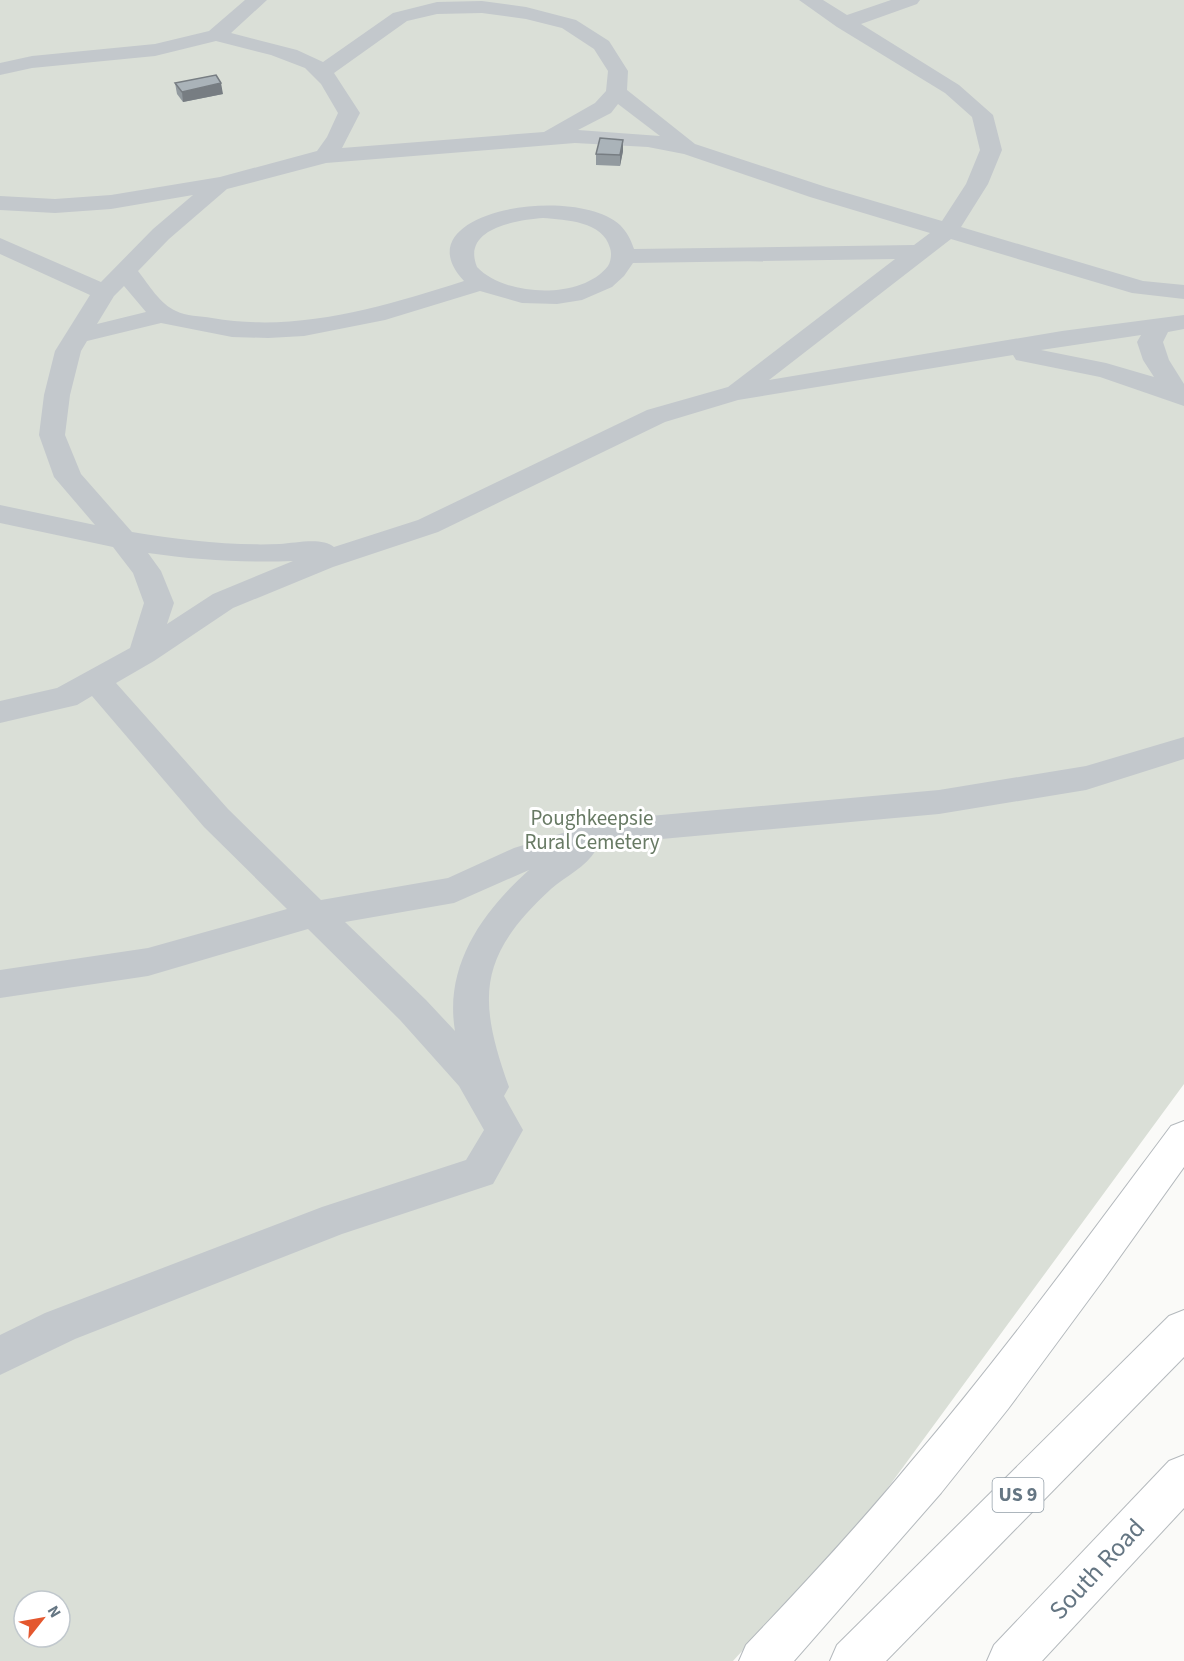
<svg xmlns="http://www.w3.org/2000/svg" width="1184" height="1661" font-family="'Source Sans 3',sans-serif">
  <rect width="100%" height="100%" fill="#fafaf8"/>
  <path fill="#dadfd7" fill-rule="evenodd" d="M0,0h1184v1084l-308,420 -143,157h-733zM24,1601h36v36h-36z"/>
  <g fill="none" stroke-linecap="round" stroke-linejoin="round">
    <g stroke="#b4b9bd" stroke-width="2">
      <g id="highway">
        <path d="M1184,1121v46l-80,112 -96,130 -67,84 -147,168h-55l7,-16c56,-59 112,-119 164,-182 92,-108 176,-223 261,-337z"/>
        <polygon points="1184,1310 1184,1357 886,1661 830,1661 837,1645 1169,1316"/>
        <polygon points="1184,1455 1184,1508 1042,1661 987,1661 994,1645 1169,1461"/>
      </g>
    </g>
    <path fill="#c3c8cc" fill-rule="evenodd" d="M245,0h22l-36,33 66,17 26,12 70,-49 44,-11 45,-1 44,6 50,13 33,21 19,30 -1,19 68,54 131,43 116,34 24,-37 14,-34 -8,-33 -27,-24 -108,-66 -38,-27h24l24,15 44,-15h29l-3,4 -56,20 98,61 34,30 9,35 -14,34 -27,43 182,54 41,4v14l-52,-6 -181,-54 -182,141 293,-49 122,-16v14l-16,3 -5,10 6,18 15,24v22l-84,-29 -84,-17 -3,-5 -275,45 -73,22 -227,110 -105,35 -100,41 -79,53 -38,22 112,126 93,91 127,-22 66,-30 91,-28 334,-30 147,-24 98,-29v22l-98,31 -147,24 -333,30 -12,4 2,2c-10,17 -30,26 -45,39 -73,67 -74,109 -42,198l-5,9 19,34 -30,54 -151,50 -267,105 -75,36v-40l45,-22 277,-106 144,-47 18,-30 -25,-44 -59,-66 -92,-91 -160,47 -148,22v-28l148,-22 139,-39 -83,-82 -112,-131 -15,9 -77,18v-22l57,-13 73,-40 14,-45 -11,-30 -20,-26 -113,-24v-18l95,20 -41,-48 -15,-42 5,-40 11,-44 35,-56 -90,-41v-16l101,44 52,-53 40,-34 -82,14 -56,4 -55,-3v-14l55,3 56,-4 109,-18 97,-26 10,-14 11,-24 -17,-29 -16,-16 -34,-13 -55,-14 -61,15 -123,12 -32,7v-12l32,-7 123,-12 54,-13zM482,13l44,6 36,9 32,21 14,22 -2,20 -11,12 -51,29 -202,16 18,-35 -26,-40 73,-52 30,-7zM618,104l42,32 -82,-6 33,-17zM575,143l73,4 36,7 126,43 120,36 -16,12 -280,4c-3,-9 -7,-17 -14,-24 -46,-42 -221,-13 -156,56 -82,26 -166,52 -252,37 -12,-2 -26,-2 -36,-7 -16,-7 -27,-26 -38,-40l31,-32 58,-50 99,-26zM543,218c23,2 60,3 67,30 2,5 1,13 -2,18 -26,34 -103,31 -131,1 -16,-39 40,-47 66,-49zM895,259l-167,128 -81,23 -229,110 -84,27c-12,-10 -38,-4 -54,-3 -50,2 -99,-4 -148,-12l-51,-58 -16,-39 5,-40 11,-44 6,-10 74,-18 71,14 36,1 36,-2 81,-16 95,-29 42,12 35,1 25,-4 30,-13 12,-11 9,-13zM124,286l22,26 -49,12 17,-28zM1141,335l-4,7 6,18 11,17 -48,-14 -65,-13zM148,553c49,7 96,10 145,8l-80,33 -46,30 7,-21 -13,-32zM529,870c-47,42 -85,96 -74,161l-29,-31 -81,-78 109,-19z"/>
    <use href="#highway" fill="#fff" fill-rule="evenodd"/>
  </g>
  <g fill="#929a9f">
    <polygon points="175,83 223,94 183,102 177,94"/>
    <polygon points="623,151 620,166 596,165 596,154"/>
  </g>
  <g fill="#777d82">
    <polygon points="221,83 223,94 183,102 182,92"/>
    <polygon points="623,140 623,151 620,166 620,155"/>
  </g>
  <g fill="#aab3b9" stroke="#777d82" stroke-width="1.5">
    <polygon points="216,75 221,83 182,92 175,83"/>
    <polygon points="600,138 623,140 620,155 596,154"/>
  </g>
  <g text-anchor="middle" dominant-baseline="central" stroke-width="6" stroke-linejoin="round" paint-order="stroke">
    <rect fill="#fff" stroke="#939fa8" stroke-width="1.5" x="992.5" y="1478" width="51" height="34" rx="4.5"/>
    <g font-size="20" font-weight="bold" fill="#657683">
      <text x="1018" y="1495">US 9</text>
    </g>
    <g font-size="21" fill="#687a64" stroke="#fff">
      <text x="592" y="818">Poughkeepsie<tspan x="592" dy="24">Rural Cemetery</tspan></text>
    </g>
    <g font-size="26" fill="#657683" stroke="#fff">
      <text transform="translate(1097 1569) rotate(-47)">South Road</text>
    </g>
  </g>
  <g transform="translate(42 1619) rotate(59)"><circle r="28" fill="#ffffff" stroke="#c1c8cd" stroke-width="1.5"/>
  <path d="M0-4.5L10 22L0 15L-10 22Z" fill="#e4572e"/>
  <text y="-9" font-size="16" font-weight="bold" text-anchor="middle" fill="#657683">N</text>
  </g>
</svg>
